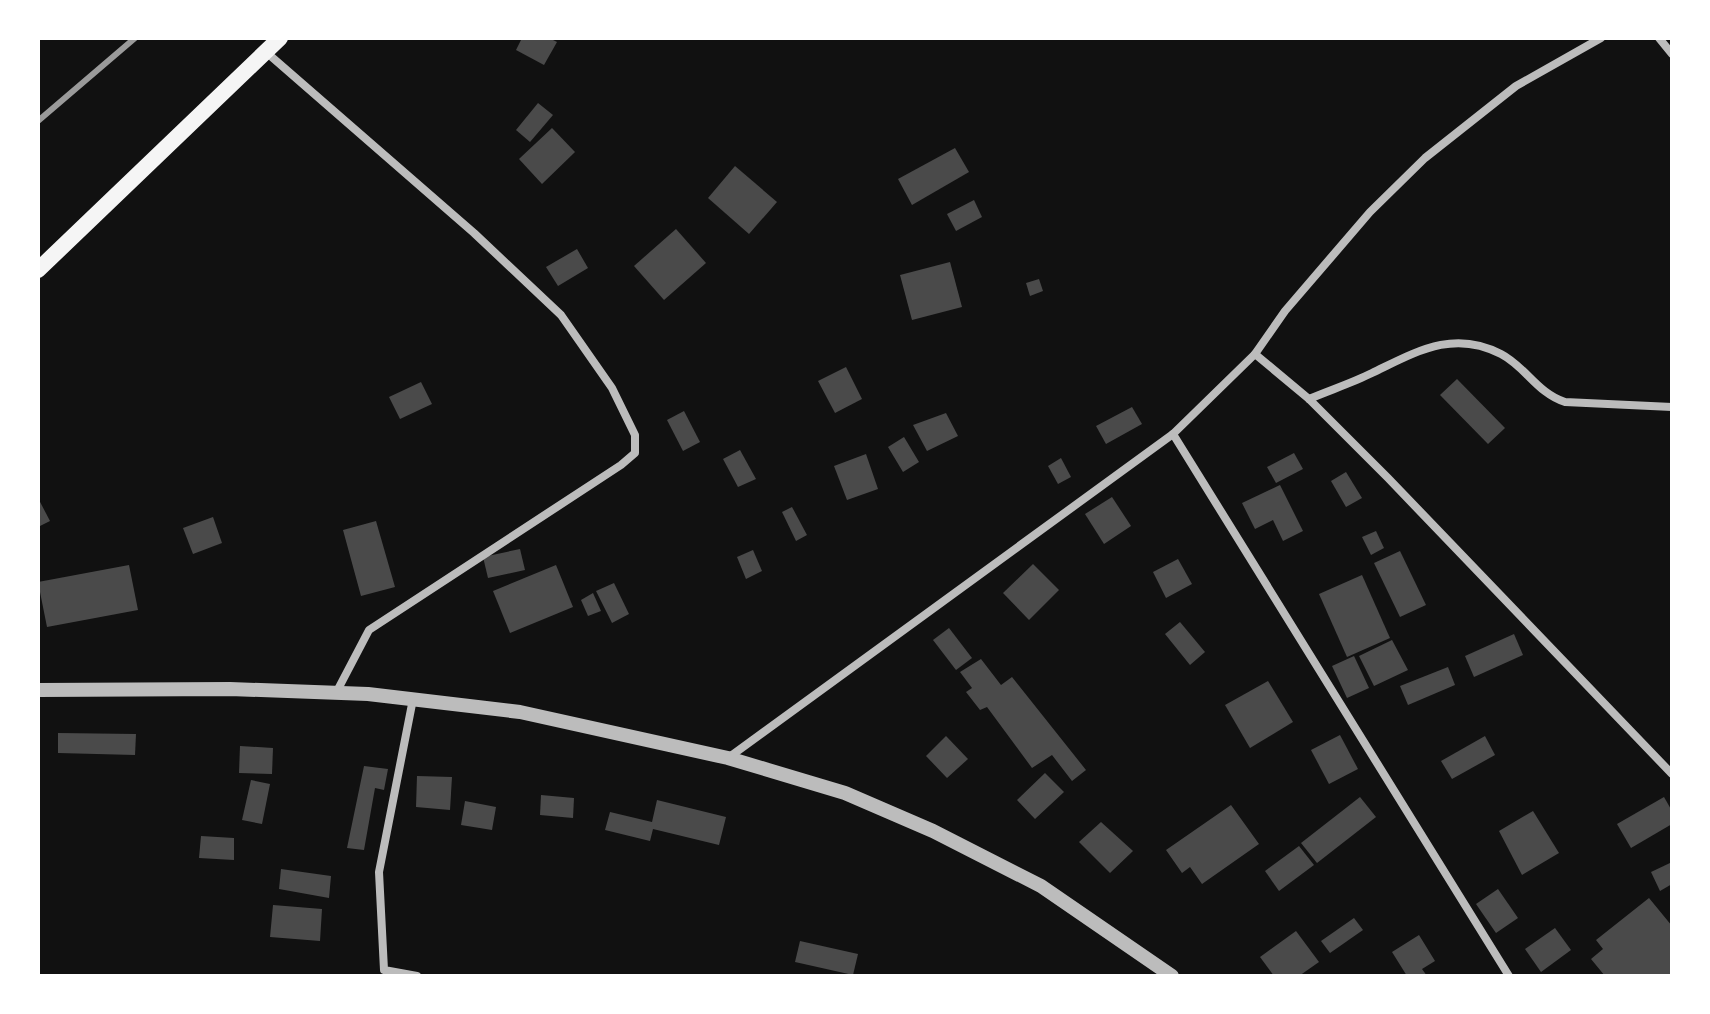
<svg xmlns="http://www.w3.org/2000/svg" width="1710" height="1014" font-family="Raleway,sans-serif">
  <rect width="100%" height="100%" fill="#111"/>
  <g fill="#4a4a4a">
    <polygon points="522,38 549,38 557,42 544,65 516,50"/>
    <polygon points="538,103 553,115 530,142 516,130"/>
    <polygon points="552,128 575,152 542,184 519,159"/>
    <polygon points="955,148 969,172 912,205 898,179"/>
    <polygon points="735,166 777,202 749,234 708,198"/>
    <polygon points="974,200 982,217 956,231 947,214"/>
    <polygon points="676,229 706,263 664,300 634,266"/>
    <polygon points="577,249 588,268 558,286 546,267"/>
    <polygon points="950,262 962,307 912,320 900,275"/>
    <polygon points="1039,279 1043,291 1030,296 1026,283"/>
    <polygon points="846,367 862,399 835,413 818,381"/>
    <polygon points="1457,379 1505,428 1488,444 1440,395"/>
    <polygon points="421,382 432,404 400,419 389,397"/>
    <polygon points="1132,407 1142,424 1106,444 1096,426"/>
    <polygon points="684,411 700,442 683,451 667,420"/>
    <polygon points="946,413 958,436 927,451 913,425"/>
    <polygon points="904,437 919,462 903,472 888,447"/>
    <polygon points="740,450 756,479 738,487 723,459"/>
    <polygon points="1294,453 1303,469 1276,483 1267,467"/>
    <polygon points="866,454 878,489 847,500 834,466"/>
    <polygon points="1061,458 1071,477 1058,484 1048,466"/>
    <polygon points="1346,472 1362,498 1346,507 1331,481"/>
    <polygon points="1280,485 1303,531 1283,541 1273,520 1255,529 1242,503"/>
    <polygon points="1112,497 1131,526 1104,544 1085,514"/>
    <polygon points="38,498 50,521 38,527"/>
    <polygon points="792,507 807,535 796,541 782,512"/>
    <polygon points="213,517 222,543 193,554 183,528"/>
    <polygon points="376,521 395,587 361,596 343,530"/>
    <polygon points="1376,531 1384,548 1371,555 1362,537"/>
    <polygon points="520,549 525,570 488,578 483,557"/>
    <polygon points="753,550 762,571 746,579 737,557"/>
    <polygon points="1400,551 1426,605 1400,617 1374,563"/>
    <polygon points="1178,559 1192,584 1166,598 1153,572"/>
    <polygon points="1033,564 1059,590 1029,620 1003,593"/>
    <polygon points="129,565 138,610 47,627 38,582"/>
    <polygon points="556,565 573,607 510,633 493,591"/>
    <polygon points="1362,575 1390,638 1347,657 1319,594"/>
    <polygon points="614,583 629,614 612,623 596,591"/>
    <polygon points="593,593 601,611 588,616 581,600"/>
    <polygon points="1180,622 1205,652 1190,665 1165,634"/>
    <polygon points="949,628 972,658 956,670 933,640"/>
    <polygon points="1514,634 1523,655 1474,677 1465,656"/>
    <polygon points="1392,640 1408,670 1374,686 1359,656"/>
    <polygon points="1354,656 1369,688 1347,698 1332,666"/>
    <polygon points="981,659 1001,685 1012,677 1086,770 1072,781 1052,755 1032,768 987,707 980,710 966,692 972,688 960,672"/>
    <polygon points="1448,667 1455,685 1408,705 1400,686"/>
    <polygon points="1268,681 1293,722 1250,748 1225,705"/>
    <polygon points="58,733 136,734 135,755 58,753"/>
    <polygon points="1340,735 1358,769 1329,784 1311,750"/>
    <polygon points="946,736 968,759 947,778 926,756"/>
    <polygon points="1485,736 1495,755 1452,779 1441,761"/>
    <polygon points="240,746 273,748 272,774 239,773"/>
    <polygon points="364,766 388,769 384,790 375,788 364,850 347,848"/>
    <polygon points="1045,773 1064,792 1035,819 1017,800"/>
    <polygon points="417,776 452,777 450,810 416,807"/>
    <polygon points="251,780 270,784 262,824 242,820"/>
    <polygon points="541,795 574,798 573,818 540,815"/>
    <polygon points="1360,797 1376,817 1317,863 1301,843"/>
    <polygon points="1664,797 1672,811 1672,824 1631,848 1617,824"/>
    <polygon points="657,800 726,817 719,845 653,829 650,841 605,830 610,812 652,822"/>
    <polygon points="465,801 496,807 492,830 461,825"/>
    <polygon points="1231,805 1259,844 1202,884 1190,867 1182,873 1166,850"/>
    <polygon points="1533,811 1559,853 1522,875 1499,831"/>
    <polygon points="1101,822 1133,851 1110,873 1079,842"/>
    <polygon points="201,836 234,838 234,860 199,858"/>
    <polygon points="1299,846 1314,865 1279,891 1265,871"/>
    <polygon points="1670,863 1672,884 1660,891 1651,872"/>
    <polygon points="281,869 331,876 329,898 279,889"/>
    <polygon points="1498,889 1518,918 1496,933 1476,904"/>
    <polygon points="1649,898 1672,926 1672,976 1605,976 1591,959 1603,949 1596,940"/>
    <polygon points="273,905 322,909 320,941 270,937"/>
    <polygon points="1354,918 1363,930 1330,953 1321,941"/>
    <polygon points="1555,928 1571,950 1541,972 1525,949"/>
    <polygon points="1296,931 1319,962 1299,976 1274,976 1260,957"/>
    <polygon points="1419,935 1435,961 1422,969 1427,976 1407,976 1392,952"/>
    <polygon points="800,941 858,954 853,975 795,962"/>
  </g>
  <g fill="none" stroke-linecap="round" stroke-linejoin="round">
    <g stroke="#bcbcbc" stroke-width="8">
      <polyline points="1659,38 1672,54"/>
      <polyline points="266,52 474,233 561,315 612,388 635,435 635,453 621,465 369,630 336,693"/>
      <polyline points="1255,354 1309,399 1388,478 1672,774"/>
      <path d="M1309,399c21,-9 43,-16 63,-26 44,-21 81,-44 129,-19 25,13 36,39 64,48l107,5"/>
      <polyline points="1173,434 1509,976"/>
      <polyline points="413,699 379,872 384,970 417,976"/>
      <polyline points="728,758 1173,434 1255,354 1285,311 1370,212 1425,158 1516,86 1601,38"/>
    </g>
    <polyline stroke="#bcbcbc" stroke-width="14" points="38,690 230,689 368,694 520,712 728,758 845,793 933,831 1041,886 1172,976"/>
    <polyline stroke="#f5f5f5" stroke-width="16" points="38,270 280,38"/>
    <polyline stroke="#9a9a9a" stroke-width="6" points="38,121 135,38"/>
  </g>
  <rect width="1710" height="1014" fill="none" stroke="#ffffff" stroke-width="80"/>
</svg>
